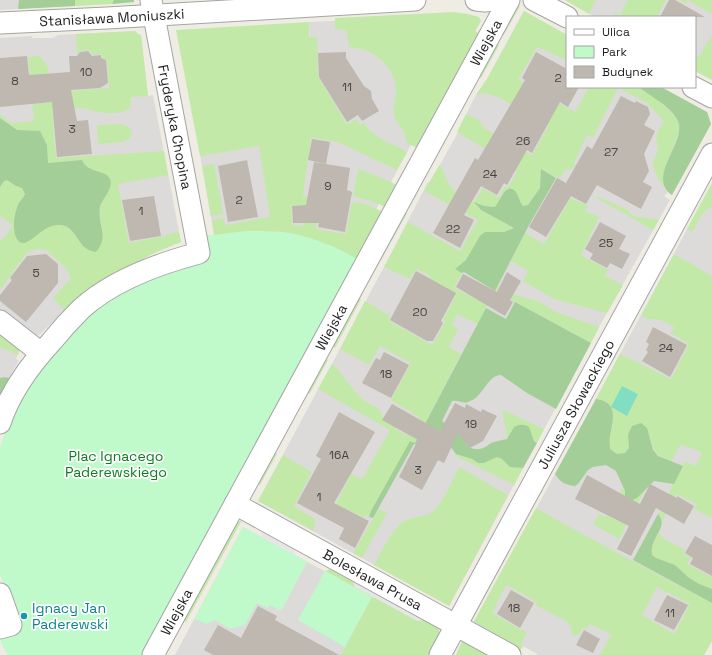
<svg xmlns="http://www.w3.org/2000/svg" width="712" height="655" font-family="'Space Grotesk',sans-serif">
  <rect width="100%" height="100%" fill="#efece3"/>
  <g fill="#dcdbda">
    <polygon points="0,0 134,0 134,2 0,10"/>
    <polygon points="565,0 712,0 712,80 695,71 695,17 595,17"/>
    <polygon points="524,11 567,35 567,87 661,87 707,112 711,124 672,195 668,192 664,196 670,200 599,327 449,606 258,501 384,267 428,182 430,183 462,125 461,124 476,95 487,79"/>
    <polygon points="453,15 469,39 351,255 214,235 198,143 312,122 309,22"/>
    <polygon points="135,31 138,34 141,35 148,96 153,95 181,242 143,258 110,278 65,311 39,335 31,337 0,312 0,38 32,36 32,38 53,38 58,35"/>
    <polygon points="712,183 712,641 704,655 539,655 475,620 578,432"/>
    <polygon points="0,329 21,346 16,359 19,360 9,378 12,379 0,402"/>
    <polygon points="243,527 372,597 422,655 175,655"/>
  </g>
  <g fill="#c3e9a9" fill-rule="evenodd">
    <polygon points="75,0 114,0 112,4 75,6"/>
    <polygon points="565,0 596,0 589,14"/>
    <polygon points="628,0 666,0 657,17 613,17 615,13 620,15"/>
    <polygon points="679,0 712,0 712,14 688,0 686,4"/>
    <polygon points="520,6 503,36 499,34 517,7"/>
    <path d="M524,11l43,24v24h-3l-27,-12 -19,33 57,32 14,-25h50l20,14 17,16 3,6v9l-14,36 -2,10 5,14 -8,-10 -7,-16 1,-7 4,-8 -2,-13 2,-7 6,-10 -18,-19 -28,-14 -25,50 -6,-3 -13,28 2,2 -5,4 -6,1 -5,9 -19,-10 -1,19 -12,17 -5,1 -3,-4 -5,-10 -14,2 -3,10 -3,3 -11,-1 -9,-3 6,7 33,18 -10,4h-5l-44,37 7,4 -8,15 23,11 18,-8 3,-5 17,9 23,6 18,11 43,15 -8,16 -96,-52 -17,33 -21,-10 -5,11 6,4 -9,18 12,7 -46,89 -5,-2 -39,70 -2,6 -3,-2 -1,3 -29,-14 15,-30 11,5 28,-49 -72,-41 14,-25 7,6 5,8 15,18 7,6 13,7 6,11 11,6 -1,3 12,6 12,-18 -28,-17 20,-37 -31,-17 -11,19 -29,-16 25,-48 24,14v6l43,24 13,-23 -2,-2 12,-23 -29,-16 4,-6 -14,-6 -6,10 -26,-12 24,-45 52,29 18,-31 -54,-29 16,-27c11,25 9,25 34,38l9,-14 15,9 7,-11 3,1 9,-15 -17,-11 2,-2 -45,-27 9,-18 12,5 7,10 47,26 17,-30 -51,-28 -13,-4 -9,2 11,-16z"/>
    <path d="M454,12l14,2 11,3 2,4 -6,10 6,4 -63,114 -12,-7c0,-15 -10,-17 -12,-27 -2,-8 3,-17 2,-25 -1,-24 -23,-42 -47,-43l-2,-13 -1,-4 -11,-1v-11z"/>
    <path d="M309,22v15h8l1,39 29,48 9,-5 4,6 4,-2c12,17 27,19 43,29l-10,18 -59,-28 -27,-5 -8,59 19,4 -6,29 30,5 6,-32c12,0 22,5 32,11l-25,47 -154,-24 9,-1 -2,-15 12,-2 1,7 45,-8 -11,-71 -59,10 -24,-126zM303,205v21l-11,-1 -1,-19z"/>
    <path d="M135,31l3,3 3,1 7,61 -17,1 -1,11c-16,11 -32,2 -50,0 -9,-1 -19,1 -28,2l4,48 108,-7 4,24 -50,9 11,59 36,-7 2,-2 12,-2 2,10c-43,15 -79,42 -116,69l-12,-13 18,-20 -6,-11 -20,-18h-7l-11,3 -27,38v-48l13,-16 -13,-11v-28l4,-6 3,-1 9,6 6,2 3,6 -9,16 -2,18 2,10 7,5c7,-2 12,-7 18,-12 17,-11 29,-7 38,10l24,-9 -4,-19 10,-35c-8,-8 -21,-6 -27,-18l-34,3 -1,-18 -7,-14 -23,-1 -17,-12v-4l10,9 24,-2 -6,-64 12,-1 8,11 2,26 59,-5 -2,-28 -5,-2v-4l-9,1 -4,-5 -9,1 -3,3 -1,-20z"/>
    <polygon points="712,34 712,80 695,71 695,55 699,57"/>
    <polygon points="495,43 499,45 481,78 477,75"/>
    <path d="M121,124c6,1 9,3 11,9l-2,5 -7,4 -25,2 -1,-19z"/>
    <polygon points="214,164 223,214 211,216 202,166"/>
    <polygon points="358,169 375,175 397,185 387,208 379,204 353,196"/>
    <path d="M712,183v24c-10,2 -15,17 -19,25l-6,-3z"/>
    <polygon points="599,197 628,210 633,216 659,220 653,230 596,198"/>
    <polygon points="570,198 588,206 585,211 599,217 581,255 608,270 605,276 623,285 607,313 554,299 523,281 528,271 511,261 525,233 544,244"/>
    <polygon points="404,212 407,213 381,260 378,258"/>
    <path d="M674,254l38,22v242l-18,-9 3,-5 -21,-10 -14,27 -1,-4 -3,-3 27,-53 10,5 7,-13 -10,-5 -12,-3 -8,16c-18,-6 -17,-7 -22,-25l-22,-1 1,13 -4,5 -8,1 -7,-5c-1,-4 -1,-9 0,-13 3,-16 9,-34 -14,-37l24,-45 51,25 18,-35 -18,-11 3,-6 -13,-7 -13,-1 -7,-3z"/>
    <polygon points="357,298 361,299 335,348 331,345"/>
    <polygon points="0,329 21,346 18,355 0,347"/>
    <polygon points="324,358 328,360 310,393 308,394 305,393"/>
    <path d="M503,410l41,19 -7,14 -4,-5 -22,-8 -1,5 -3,4c1,-10 -5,-18 -4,-29z"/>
    <path d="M453,450l3,4 11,3 11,6h6l13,-6c13,4 9,12 26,11l-9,17 -58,-29z"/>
    <polygon points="274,451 277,454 260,485 257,483"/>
    <polygon points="283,455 312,472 294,506 315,519 314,531 258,501"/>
    <path d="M459,467l49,28 -59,111 -75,-41c7,-12 19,-39 32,-45 8,-4 18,-2 26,-8 13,-11 19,-30 27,-45z"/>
    <polygon points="623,487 625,491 625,496 634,500 645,490 619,539 593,524 599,514 606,517"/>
    <path d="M536,508c58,33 117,64 176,95v38l-8,14h-104l11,-21 -21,-10 -3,5 -4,-2 -3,7 -6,2 -2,-1 -1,-8 -5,-6 -31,-16 2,-3 -31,-17 -14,28 35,20 -6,11 2,2 -3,6 -45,-25 -3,-2zM657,587l33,17 -16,30 -32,-19z"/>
    <polygon points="379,509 387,513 362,558 353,553"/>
    <polygon points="242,520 186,622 182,620 234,524"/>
    <polygon points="658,533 664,539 685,550 683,554 691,558 687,564 712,577 712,589 699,584 688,577 675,565 656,558 652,555 651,548"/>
    <path d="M336,567l15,8 4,12 63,34 13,-3c15,15 7,21 0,37h-90l31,-58 -47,-26z"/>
    <polygon points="463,639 495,655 456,655"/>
  </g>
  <g fill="#a3ce98">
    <polygon points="19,0 75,0 75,6 18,9"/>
    <polygon points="114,0 134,0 134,2 112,4"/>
    <path d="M639,87h22l46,25 4,12 -39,71c-26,-19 15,-52 6,-74 -6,-14 -27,-24 -39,-34z"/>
    <path d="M0,118l17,12 23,1 7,14 1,18 34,-3c6,14 23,9 28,19 4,9 -8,20 -10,28 -3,18 10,29 -4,45 -23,-2 -17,-35 -47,-25 -9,4 -15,12 -24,16 -14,2 -12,-27 -8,-35 1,-6 6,-9 8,-14l-3,-6 -6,-2 -9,-6 -3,1 -4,6z"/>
    <path d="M541,169l15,9 -28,49 -33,64 -31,-19 -2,1 -7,-4 11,-9 14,-24 5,-4h19l10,-4 -33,-18 -7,-8 10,4 11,1c4,-4 11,-26 20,-16 4,4 4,11 8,15l5,-1 12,-17z"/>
    <path d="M515,302l76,41 -35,66 -29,-16 -26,-18c-14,0 -17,22 -33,27 -5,2 -10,-2 -16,-1l-10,20 23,15c0,10 8,16 18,12 3,-1 5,-3 8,-5 5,-2 11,-3 16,-4l7,-12c6,-3 10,-3 15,0l5,14 3,2 -14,25 -13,-1 -8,-8 -5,-2 -13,6h-6l-6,-4 -16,-5 -9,-12 -25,5 -8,-3 -41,74 -4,-1 2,-6 39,-70 5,2 71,-135 20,11z"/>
    <polygon points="5,377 12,379 0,402 0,378"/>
    <path d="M596,399c23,3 17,21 14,37 -1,4 0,9 0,13l7,5 8,-1 4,-5 -1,-13 4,-9 9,-3 6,5 6,22 5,6 25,10 -9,18 -20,-3 -17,17 -6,3 -6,-5v-5l-9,-20 -10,-6 -13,2 -5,3 -10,14 -3,2c-10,-1 -15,-4 -20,-12z"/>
    <path d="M658,514c12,13 -9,23 -6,41l4,3 19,7 13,12 11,7 13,5v14l-79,-43z"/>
  </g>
  <g fill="#c0f9ca">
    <path d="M245,231c13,0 26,0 38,1 24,3 55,15 76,28l-216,395h-135l-7,-12 -1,-7 21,-5 -16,-40 -5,-18v-126l9,-27 12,-26 8,-6 7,-12 45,-57 44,-31 79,-29h5l-4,-23z"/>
    <polygon points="243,527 307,562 281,611 270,605 267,608 257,603 245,625 230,629 215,620 206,624 198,620 194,620"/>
    <polygon points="325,571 372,597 345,647 298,620"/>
  </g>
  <polygon fill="#81dec3" points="622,386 638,394 627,416 611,407"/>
  <g fill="#e6e6e6">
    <polygon points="260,525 297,546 293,554 262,537"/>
    <polygon points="351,575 431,618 418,621 355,587"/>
  </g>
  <g fill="#bfb8b0">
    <polygon points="669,0 675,0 705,17 660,17"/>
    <polygon points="88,51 92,56 101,55 101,58 106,60 108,83 100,88 71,90 77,121 88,120 92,154 57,157 52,102 0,107 0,58 27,56 29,75 70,72 69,56 77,56 80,52"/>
    <polygon points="346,52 346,58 364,86 371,91 372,99 379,111 362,121 358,115 347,122 319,77 318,53"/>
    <polygon points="536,52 567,69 567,87 579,87 568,107 560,102 532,153 527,150 507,185 504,183 497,195 481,186 464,215 474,220 460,248 433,233 475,158 478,160 525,80 522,78"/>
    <polygon points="621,96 635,103 636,101 648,107 650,114 644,125 655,131 644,154 649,171 643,182 652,187 641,209 597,185 586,204 571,196 546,237 529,227 557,178 566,183 587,146 592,149"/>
    <polygon points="312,139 330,142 326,164 308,160"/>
    <polygon points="247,160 258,217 228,222 218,166"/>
    <polygon points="314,162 350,168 347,190 352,192 345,232 318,227 319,223 293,223 292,206 306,205"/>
    <polygon points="154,196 161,236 130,241 122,200"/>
    <polygon points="600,222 626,236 619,249 630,254 622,269 610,263 607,268 590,259 593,254 585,249"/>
    <polygon points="46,254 58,264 58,283 26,322 0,301 0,295 12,280 10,278 27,256"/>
    <polygon points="416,271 456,293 441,321 443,323 433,341 427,341 390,320"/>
    <polygon points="507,272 521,281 510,300 513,302 505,316 456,287 463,274 497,292"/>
    <polygon points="653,327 687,345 670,377 642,361 648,352 646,350 649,344 646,342"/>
    <polygon points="384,352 409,365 391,398 362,383 376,358 380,360"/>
    <polygon points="455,403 465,408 466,404 481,412 482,409 497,416 483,441 470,448 458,433 444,463 438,460 422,490 399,477 418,440 382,420 392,404 440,431"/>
    <polygon points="339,412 375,432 334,503 369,521 355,548 339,539 344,528 297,503 321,459 316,456"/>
    <polygon points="587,475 640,504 650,484 677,498 677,496 694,506 684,524 656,508 631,556 617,549 629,526 575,499"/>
    <polygon points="695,536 712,545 712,576 690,564 693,558 685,553"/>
    <polygon points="511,590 534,603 520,628 497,614"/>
    <polygon points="667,595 688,605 674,630 654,620"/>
    <polygon points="258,606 277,616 275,620 339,655 213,655 204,650 218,625 241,638"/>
    <polygon points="584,630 600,639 593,653 576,645"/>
  </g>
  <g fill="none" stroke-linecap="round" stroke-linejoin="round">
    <g stroke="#a5a5a5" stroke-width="23">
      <g id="street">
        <polyline points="476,0 485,1 495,0"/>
        <polyline points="534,0 567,17"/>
        <path id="s1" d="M0,23l107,-5 308,-18"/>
        <polyline points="693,87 712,97"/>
        <polyline points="0,321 41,353"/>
        <path d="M0,423c10,-31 30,-58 52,-82 9,-11 19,-22 29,-32 32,-29 76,-45 118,-56l-48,-253"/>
        <path id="s2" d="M235,504l275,151"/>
        <polyline points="0,594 11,625 0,628"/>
        <path id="s3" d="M153,655l356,-655"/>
        <path id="s4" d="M440,655l272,-501"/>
      </g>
    </g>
    <use href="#street" stroke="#fff" stroke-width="21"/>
  </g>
  <circle fill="#0f9aa8" stroke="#fff" stroke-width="1.5" cx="24" cy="616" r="4"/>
  <g text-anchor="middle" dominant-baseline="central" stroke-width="3.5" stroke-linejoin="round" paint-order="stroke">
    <g font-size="12" fill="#464442">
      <text x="86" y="72">10</text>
      <text x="558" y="78">2</text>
      <text x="15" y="81">8</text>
      <text x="347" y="87">11</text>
      <text x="72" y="129">3</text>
      <text x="523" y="141">26</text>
      <text x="611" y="152">27</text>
      <text x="490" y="174">24</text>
      <text x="328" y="186">9</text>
      <text x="239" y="200">2</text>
      <text x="141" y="211">1</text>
      <text x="453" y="229">22</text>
      <text x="606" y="243">25</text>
      <text x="36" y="273">5</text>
      <text x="420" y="312">20</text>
      <text x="666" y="348">24</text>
      <text x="386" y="374">18</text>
      <text x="471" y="424">19</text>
      <text x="339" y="455">16A</text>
      <text x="418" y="470">3</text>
      <text x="319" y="497">1</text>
      <text x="514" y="608">18</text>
      <text x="670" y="613">11</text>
    </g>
    <g font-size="14" fill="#1e1e1e" stroke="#fff">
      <text stroke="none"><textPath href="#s1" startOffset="112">Stanisława Moniuszki</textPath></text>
      <text stroke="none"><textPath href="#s3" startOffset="697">Wiejska</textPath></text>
      <text transform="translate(175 127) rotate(79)">Fryderyka Chopina</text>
      <text stroke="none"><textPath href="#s3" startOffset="373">Wiejska</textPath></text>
      <text stroke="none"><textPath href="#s4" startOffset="285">Juliusza Słowackiego</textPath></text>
      <text stroke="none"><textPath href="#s2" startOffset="157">Bolesława Prusa</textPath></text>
      <text stroke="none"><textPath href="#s3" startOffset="49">Wiejska</textPath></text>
    </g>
    <g font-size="14" fill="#0b7c1f" stroke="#fff">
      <text x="116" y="456">Plac Ignacego<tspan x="116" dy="16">Paderewskiego</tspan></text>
    </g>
    <g font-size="14" fill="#0d838f" stroke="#fff" text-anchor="start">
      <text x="32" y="608">Ignacy Jan<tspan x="32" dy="16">Paderewski</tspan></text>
    </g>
  </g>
  <rect x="566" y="16" width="130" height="72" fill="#ffffff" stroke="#a5a5a5"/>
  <rect x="574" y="29" width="20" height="6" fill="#ffffff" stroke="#a5a5a5"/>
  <text x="602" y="36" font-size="12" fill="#1e1e1e">Ulica</text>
  <rect x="574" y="46" width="20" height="12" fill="#c0f9ca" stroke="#a5a5a5"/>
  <text x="602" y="56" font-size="12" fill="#1e1e1e">Park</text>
  <rect x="574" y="66" width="20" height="12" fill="#bfb8b0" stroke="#a5a5a5"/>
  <text x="602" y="76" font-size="12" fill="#1e1e1e">Budynek</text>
</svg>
